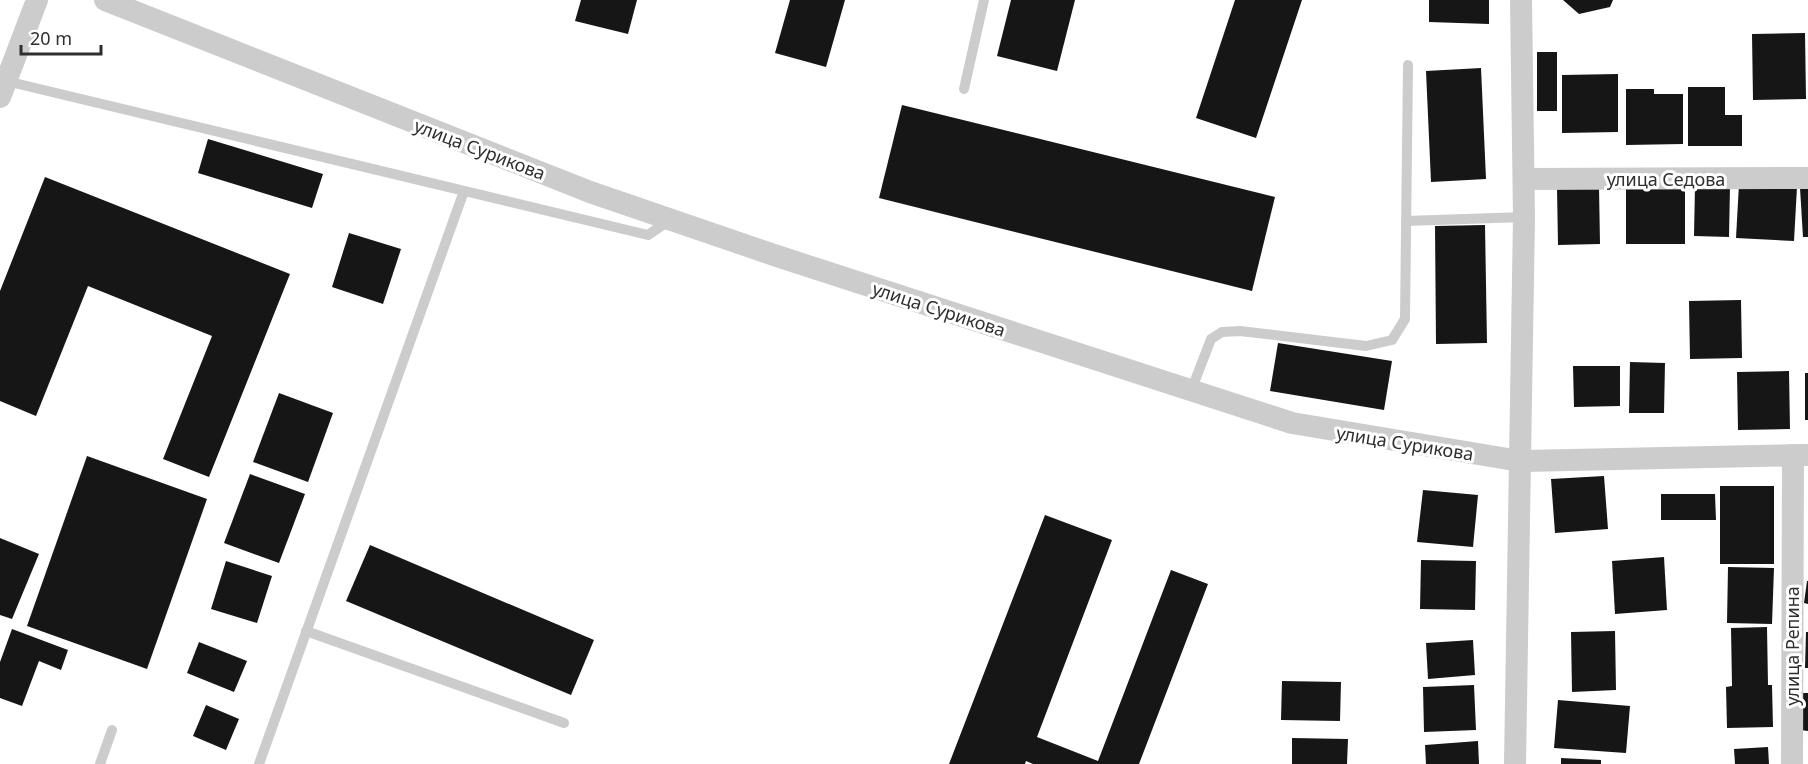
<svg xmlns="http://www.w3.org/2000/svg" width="1808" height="764" font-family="'Noto Sans',sans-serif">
  <rect width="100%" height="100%" fill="#fff"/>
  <g fill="#161616">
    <polygon points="581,0 637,0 628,34 575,21"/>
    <polygon points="790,0 845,0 826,67 775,53"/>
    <polygon points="1011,0 1075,0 1057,71 997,56"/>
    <polygon points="1235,0 1302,0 1256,138 1196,118"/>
    <polygon points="1429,0 1489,0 1489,24 1429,22"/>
    <polygon points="1563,0 1613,0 1610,7 1579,14"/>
    <polygon points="1805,33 1806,99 1753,100 1752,34"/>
    <rect x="1537" y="52" width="20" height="59"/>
    <polygon points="1481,68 1486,179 1431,182 1426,71"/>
    <polygon points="1618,74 1618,132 1562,133 1562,75"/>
    <polygon points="1688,87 1725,87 1725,115 1742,115 1742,146 1688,146"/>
    <polygon points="1626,89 1654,89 1654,94 1683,94 1683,144 1626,145"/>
    <polygon points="902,105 1275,197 1252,291 879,198"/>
    <polygon points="208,139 323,174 312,208 198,173"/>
    <polygon points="45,177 290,274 209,477 163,459 212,336 88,286 36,416 0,401 0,291"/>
    <polygon points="1739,184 1797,187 1794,241 1736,238"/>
    <rect x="1626" y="186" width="59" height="58"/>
    <polygon points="1695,186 1730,186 1729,237 1694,236"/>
    <polygon points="1599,187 1600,244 1558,245 1557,188"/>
    <polygon points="1808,187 1808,237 1803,237 1800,188"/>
    <polygon points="1485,225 1487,343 1436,344 1435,226"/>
    <polygon points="349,233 401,249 383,304 332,287"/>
    <polygon points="1741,300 1742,358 1690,359 1689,301"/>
    <polygon points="1278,343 1392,361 1384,410 1270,391"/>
    <polygon points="1630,362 1665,363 1664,413 1629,413"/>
    <polygon points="1573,366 1620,366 1620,406 1574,407"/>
    <polygon points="1789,371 1790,429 1738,430 1737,372"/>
    <rect x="1805" y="373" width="3" height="47"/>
    <polygon points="279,393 333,413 308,482 253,462"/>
    <polygon points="87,456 207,499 147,669 27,626"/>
    <polygon points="250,474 305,494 279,563 224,543"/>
    <polygon points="1604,476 1608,529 1555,533 1551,479"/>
    <rect x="1720" y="486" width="54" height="78"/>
    <polygon points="1423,490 1478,495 1473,547 1417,542"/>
    <polygon points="1661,494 1715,494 1716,520 1661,520"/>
    <polygon points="1045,515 1112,540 1037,737 1098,761 1171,570 1208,584 1139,764 1033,764 1026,761 1025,764 949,764"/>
    <polygon points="0,538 39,554 12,619 0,615"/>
    <polygon points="370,545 594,640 571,695 346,601"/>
    <polygon points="1664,557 1667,610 1615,614 1612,561"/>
    <polygon points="1421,560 1476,561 1475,610 1420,609"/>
    <polygon points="226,561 272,576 257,623 211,609"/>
    <polygon points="1728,567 1774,568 1772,624 1727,623"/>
    <polygon points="1807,581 1808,581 1808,604 1804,603"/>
    <polygon points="1767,627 1768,685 1772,685 1773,727 1727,728 1726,687 1732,686 1731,628"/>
    <polygon points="12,629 68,650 61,670 39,661 22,706 0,698 0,662"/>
    <polygon points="1615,631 1616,690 1572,692 1571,632"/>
    <polygon points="1806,632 1808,632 1808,668 1805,668"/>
    <polygon points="1473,640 1475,675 1428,679 1426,643"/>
    <polygon points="199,642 247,661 234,692 187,673"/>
    <polygon points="1282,681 1341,682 1340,721 1281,720"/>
    <polygon points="1474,685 1476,730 1424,732 1423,687"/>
    <polygon points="1803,693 1808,693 1808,731 1800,730"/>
    <polygon points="1558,700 1630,706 1626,753 1554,748"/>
    <polygon points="206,705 239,719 226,750 193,736"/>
    <polygon points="1292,738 1348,739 1347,764 1292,764"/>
    <polygon points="1478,741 1479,764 1426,764 1425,745"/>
    <polygon points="1768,747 1769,764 1735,764 1734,749"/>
    <polygon points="1561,758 1601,760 1601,764 1561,764"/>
  </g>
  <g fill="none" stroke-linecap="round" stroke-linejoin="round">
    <g stroke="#ccc" stroke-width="10">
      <polyline points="6,81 648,235 670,220"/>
      <polyline points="964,89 984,0"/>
      <polyline points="1406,221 1524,217"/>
      <polyline points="1191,391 1211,339 1222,332 1240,331 1366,346 1392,340 1405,319 1408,65"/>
      <polyline points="306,631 564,723"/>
      <polyline points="100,764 112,730"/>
      <polyline points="259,764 464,191"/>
    </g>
    <g stroke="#ccc" stroke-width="22">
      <polyline points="105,0 590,192 777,256 1292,423 1520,461 1808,455"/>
      <polyline points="0,97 37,0"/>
      <polyline points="1524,179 1808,178"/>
      <polyline points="1515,764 1524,217 1521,0"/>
      <polyline points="1792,764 1793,455"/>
    </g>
  </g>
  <g text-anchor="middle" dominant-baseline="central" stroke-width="6" stroke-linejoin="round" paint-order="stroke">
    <g font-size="18" fill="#2f2f2f" stroke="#fff">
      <text transform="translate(480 149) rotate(21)">улица Сурикова</text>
      <text x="1666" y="179">улица Седова</text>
      <text transform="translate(939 309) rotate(18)">улица Сурикова</text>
      <text transform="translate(1405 443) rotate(9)">улица Сурикова</text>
      <text transform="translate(1792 646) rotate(-90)">улица Репина</text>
    </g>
  </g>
  <path d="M21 45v9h80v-9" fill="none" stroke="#2f2f2f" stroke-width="3"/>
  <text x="30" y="45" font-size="18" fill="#2f2f2f" stroke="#ffffff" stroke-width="4.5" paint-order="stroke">20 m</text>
</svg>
